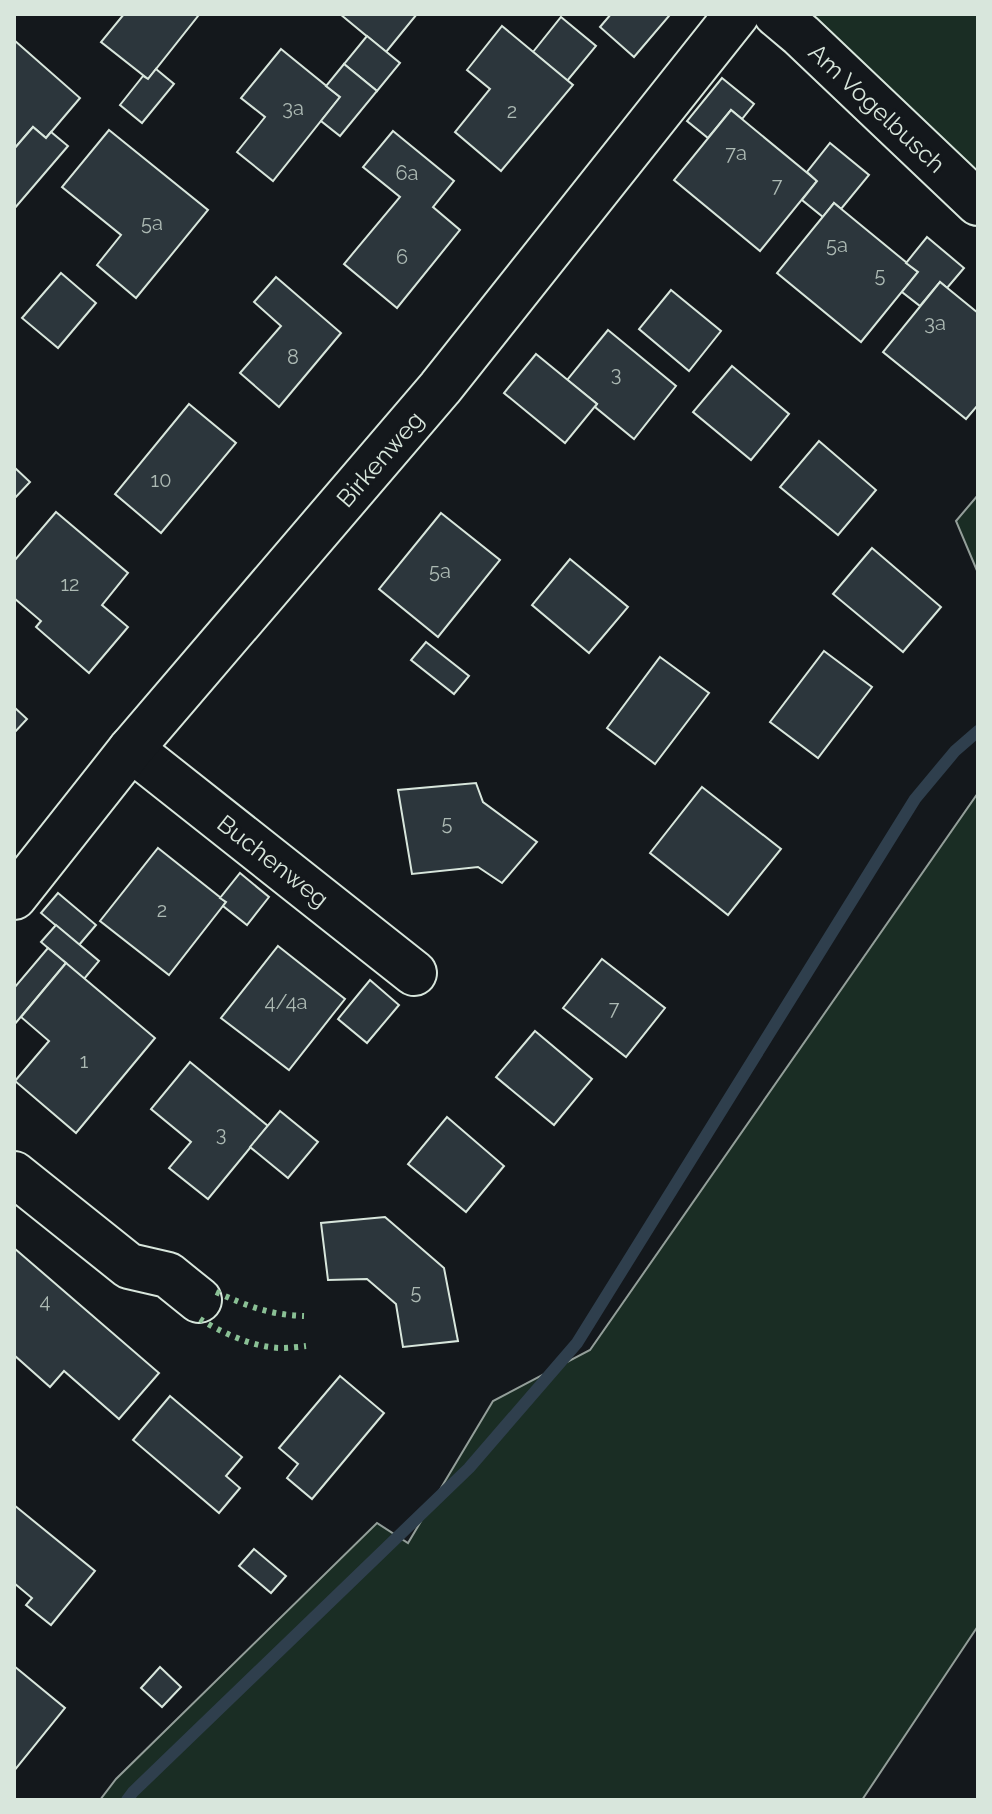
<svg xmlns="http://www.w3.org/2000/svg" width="992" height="1814" font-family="Raleway,sans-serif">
  <rect width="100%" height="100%" fill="#14181c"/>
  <g fill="#1a2d24" stroke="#939e99" stroke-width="2">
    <polygon points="779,14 978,14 978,187"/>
    <polygon points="978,495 978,573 956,521"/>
    <polygon points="978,793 978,1626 862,1800 100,1800 116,1779 377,1523 408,1543 493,1401 590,1350"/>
  </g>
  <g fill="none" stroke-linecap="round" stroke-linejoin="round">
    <polyline stroke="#2f3f4d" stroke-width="12" points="127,1800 133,1792 469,1468 577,1343 915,799 955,751 978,731"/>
  </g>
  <g fill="#2c363c" stroke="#d8e6dc" stroke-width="2">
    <polygon points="124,14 195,14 198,16 148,79 101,42"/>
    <polygon points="340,14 417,14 386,52"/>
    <polygon points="611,14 666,14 669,16 634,57 600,27"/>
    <polygon points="561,17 596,46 567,81 533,52"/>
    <polygon points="502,26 573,85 501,171 455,132 490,89 467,70"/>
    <polygon points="367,36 400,63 377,91 344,64"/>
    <polygon points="14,40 80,98 46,138 33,127 14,149"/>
    <polygon points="281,49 340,97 273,181 237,152 265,117 241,98"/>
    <polygon points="344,64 377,91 340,136 321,121 340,97 326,86"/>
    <polygon points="156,69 174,84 142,123 120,105 143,76 148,79"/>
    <polygon points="722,78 754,104 742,119 731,110 708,138 687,121"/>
    <polygon points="731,110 817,181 760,251 674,180"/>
    <polygon points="33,127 46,138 51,132 68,146 14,209 14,149"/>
    <polygon points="109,130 208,210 136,298 97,265 121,235 62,187"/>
    <polygon points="393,131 454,181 433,207 460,230 397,308 344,264 400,197 363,167"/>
    <polygon points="830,143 869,175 841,209 834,203 823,217 802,200 817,181 807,172"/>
    <polygon points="834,203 918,272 861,342 777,273"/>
    <polygon points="927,237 964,268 947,288 940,282 920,306 902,292 918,272 906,263"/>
    <polygon points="61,273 96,303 58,348 22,318"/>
    <polygon points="276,277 341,333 279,407 240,373 281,326 254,302"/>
    <polygon points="940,282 978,313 978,405 966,419 883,352"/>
    <polygon points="671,290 721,331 689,371 639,329"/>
    <polygon points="608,330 676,386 634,439 595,407 597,404 567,380"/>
    <polygon points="536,354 597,404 565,443 504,393"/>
    <polygon points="732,366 789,414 751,460 693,412"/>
    <polygon points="189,404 236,443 161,533 115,494"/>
    <polygon points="819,441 876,490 838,535 780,487"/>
    <polygon points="14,467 30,482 14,499"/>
    <polygon points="56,512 128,573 102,605 128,627 89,673 36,627 41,621 14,598 14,561"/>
    <polygon points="441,513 500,560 438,637 379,589"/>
    <polygon points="872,548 941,607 903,652 833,594"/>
    <polygon points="570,559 628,607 589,653 532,605"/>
    <polygon points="426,642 469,676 454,694 411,660"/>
    <polygon points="824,651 872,687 818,758 770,722"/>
    <polygon points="660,657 709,693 655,764 607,728"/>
    <polygon points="14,707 27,719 14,733"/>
    <polygon points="476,783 483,802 537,842 502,883 478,867 412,874 398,790"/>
    <polygon points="702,787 781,849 728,915 650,853"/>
    <polygon points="158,848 226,902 169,975 100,921"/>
    <polygon points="240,873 269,897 247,925 223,906 226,902 220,898"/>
    <polygon points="58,893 96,925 79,945 41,913"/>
    <polygon points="56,925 99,961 84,979 41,942"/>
    <polygon points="278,946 345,999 289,1070 221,1018"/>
    <polygon points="48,948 66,963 14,1025 14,988"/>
    <polygon points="602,959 665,1008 626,1057 563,1008"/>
    <polygon points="66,963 155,1038 76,1133 15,1081 49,1041 21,1017"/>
    <polygon points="370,980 399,1005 367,1043 338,1019"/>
    <polygon points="535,1031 592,1079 554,1125 496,1077"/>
    <polygon points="190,1062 268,1126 208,1199 169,1168 191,1142 151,1109"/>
    <polygon points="280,1111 318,1142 288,1178 250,1147"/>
    <polygon points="447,1117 504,1166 466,1212 408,1164"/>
    <polygon points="385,1217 444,1268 458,1341 403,1347 396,1304 367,1279 328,1280 321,1223"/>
    <polygon points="14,1248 159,1373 119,1419 64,1371 50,1387 14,1355"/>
    <polygon points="340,1376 384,1413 312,1499 287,1478 298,1464 279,1448"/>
    <polygon points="170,1396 242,1457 226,1476 240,1488 219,1513 133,1440"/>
    <polygon points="14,1505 95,1571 51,1625 26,1605 32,1598 14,1583"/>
    <polygon points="254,1549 286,1576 271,1593 239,1566"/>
    <polygon points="14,1666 65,1708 14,1771"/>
    <polygon points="160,1667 181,1687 162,1707 141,1688"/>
  </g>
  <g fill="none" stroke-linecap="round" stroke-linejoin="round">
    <g stroke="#d8e6dc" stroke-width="48">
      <g id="minor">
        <polyline points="776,14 801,35 978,203"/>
        <polyline points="131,749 414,973"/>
        <polyline points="14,897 131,749 440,388 737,14"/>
        <polyline points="14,1174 129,1266 168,1275 199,1300"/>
      </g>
    </g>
    <use href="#minor" stroke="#14181c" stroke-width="44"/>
    <g stroke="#8ac095" stroke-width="6" stroke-dasharray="4 6" stroke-linecap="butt">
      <path d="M216,1292c31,14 54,23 88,24"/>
      <path d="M200,1319c22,14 53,28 80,29 9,0 18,-1 26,-2"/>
    </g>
  </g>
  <g text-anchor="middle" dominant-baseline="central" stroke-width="6" stroke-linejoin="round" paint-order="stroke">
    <g font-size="20" fill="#adbab4">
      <text x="293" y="108">3a</text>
      <text x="512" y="111">2</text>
      <text x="736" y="153">7a</text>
      <text x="407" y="173">6a</text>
      <text x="777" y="185">7</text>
      <text x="152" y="223">5a</text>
      <text x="837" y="245">5a</text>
      <text x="402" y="257">6</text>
      <text x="880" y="275">5</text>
      <text x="935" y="323">3a</text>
      <text x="293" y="357">8</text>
      <text x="616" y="374">3</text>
      <text x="161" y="480">10</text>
      <text x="440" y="571">5a</text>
      <text x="70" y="584">12</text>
      <text x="447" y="823">5</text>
      <text x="162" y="910">2</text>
      <text x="286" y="1002">4/4a</text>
      <text x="614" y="1008">7</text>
      <text x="84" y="1061">1</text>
      <text x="221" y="1134">3</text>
      <text x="416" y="1292">5</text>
      <text x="45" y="1301">4</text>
    </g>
    <g font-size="24" fill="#d8e6dc" stroke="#14181c">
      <text transform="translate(877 108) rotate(43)">Am Vogelbusch</text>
      <text transform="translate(380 459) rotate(-49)">Birkenweg</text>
      <text transform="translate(273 861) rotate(38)">Buchenweg</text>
    </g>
  </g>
  <rect width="992" height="1814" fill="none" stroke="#d8e6dc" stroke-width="32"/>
</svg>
